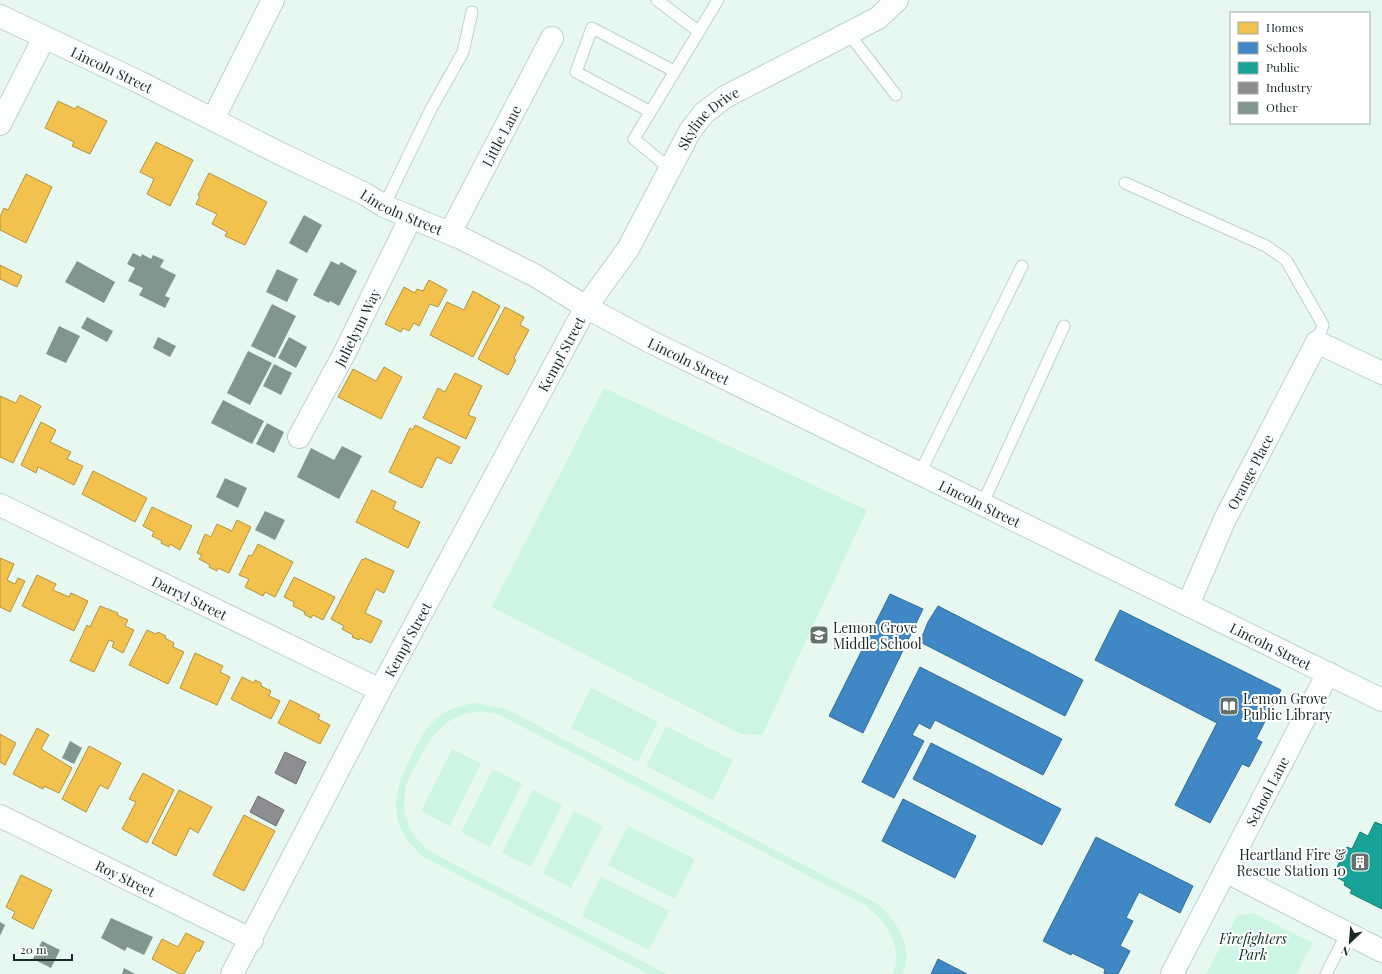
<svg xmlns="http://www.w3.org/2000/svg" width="1382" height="974" font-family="'Playfair Display',serif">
  <rect width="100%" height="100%" fill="#e6f8ef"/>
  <g fill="#cdf5e3">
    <polygon points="604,388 867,510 762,735 741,734 492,607"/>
    <polygon points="591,688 658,722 638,762 571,728"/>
    <path d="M476,703l30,6 372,195c19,17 36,44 25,70h-10c10,-28 -6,-53 -28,-69l-367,-191c-41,-9 -62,12 -79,46 -5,9 -11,18 -13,27 -7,27 5,52 27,66l233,121h-17l-225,-117c-40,-33 -31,-66 -10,-107 8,-15 15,-28 30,-37 9,-6 21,-8 32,-10z"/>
    <polygon points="666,726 733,760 713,800 646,766"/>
    <polygon points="452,749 481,764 450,826 421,811"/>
    <polygon points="493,769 522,784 490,847 461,832"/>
    <polygon points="533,790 562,805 531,867 502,853"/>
    <polygon points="574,811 603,826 571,888 543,873"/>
    <polygon points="628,826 695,859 675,899 608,865"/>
    <polygon points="601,877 669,911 649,950 582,916"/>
    <polygon points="1253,913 1313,943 1296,974 1206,974 1237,916"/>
  </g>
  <g fill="#f2c14e" stroke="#b29441">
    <polygon points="58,101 75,109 77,106 107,121 90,154 72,146 74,142 45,128"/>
    <polygon points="156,142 193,160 170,206 147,194 154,179 140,172"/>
    <polygon points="209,173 267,202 245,245 225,236 227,232 212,224 217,214 196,204 200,196 198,195"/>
    <polygon points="26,174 52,187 26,243 0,230 0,217 4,208 8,210"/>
    <polygon points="0,265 22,276 17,287 0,279"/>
    <polygon points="429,280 447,290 438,307 430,304 419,326 414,323 409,331 403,328 401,332 385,324 404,287 415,293 417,289 423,291"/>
    <polygon points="473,291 500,306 473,357 430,335 447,302 464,310"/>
    <polygon points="505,307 524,317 520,325 529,330 514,358 516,360 508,375 478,359"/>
    <polygon points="384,367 402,377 381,419 338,397 353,369 376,381"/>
    <polygon points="455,373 482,386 468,415 476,418 466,439 423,418 438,388 445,392"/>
    <polygon points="20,395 41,406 13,463 0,457 0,396 16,403"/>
    <polygon points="41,422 56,430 50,442 71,452 67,459 83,466 74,485 38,467 36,473 21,465"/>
    <polygon points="415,425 460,447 451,464 437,457 422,488 389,472 410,428 413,430"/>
    <polygon points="93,471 147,498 135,522 82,494"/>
    <polygon points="372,490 396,502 393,509 420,522 408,548 356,522"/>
    <polygon points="152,507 192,526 180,550 170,544 169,547 161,543 162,541 152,536 154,532 143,526"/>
    <polygon points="237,520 251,527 229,573 218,568 217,571 209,567 210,565 199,559 202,555 197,553 205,534 211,537 217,524 232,531"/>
    <polygon points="258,544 293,562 275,597 265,592 263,596 245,587 249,579 239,575 249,555 252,556"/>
    <polygon points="0,558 14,564 7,580 15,584 18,578 25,581 10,612 0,607"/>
    <polygon points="365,558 394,571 384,593 376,589 365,613 382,621 371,643 360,638 359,640 352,637 353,635 342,629 344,626 331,619 362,559 364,560"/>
    <polygon points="37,575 56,584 53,590 69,597 71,593 88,601 74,631 22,606"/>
    <polygon points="294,577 335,597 323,620 313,615 311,618 304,614 305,612 293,606 294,602 284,597"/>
    <polygon points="100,606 118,613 117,615 128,620 125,626 134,630 123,653 112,647 114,642 109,640 94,672 70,661 87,625 90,627"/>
    <polygon points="147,630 156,634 158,632 166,636 165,638 174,643 173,647 184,652 168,684 129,665"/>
    <polygon points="195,653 223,666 220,672 230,677 217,705 180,688"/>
    <polygon points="242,677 254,683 255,680 261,683 261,686 271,691 269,696 280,701 271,719 231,699"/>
    <polygon points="290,700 320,715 318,719 330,725 320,744 278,723"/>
    <polygon points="37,728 49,735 41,749 72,768 59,793 44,786 43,789 13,774"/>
    <polygon points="0,734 16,743 5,765 0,762"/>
    <polygon points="89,746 121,763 108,789 100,785 86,812 62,799"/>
    <polygon points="143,773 174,790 147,843 122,829 136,802 129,799"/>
    <polygon points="179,790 212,807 198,833 190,828 176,856 152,843"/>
    <polygon points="244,815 275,831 244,891 213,875"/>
    <polygon points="21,875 52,890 33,929 12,918 15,912 6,907"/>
    <polygon points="186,933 204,942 199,952 197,950 184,974 180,974 152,959 162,939 178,947"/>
  </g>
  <g fill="#3f88c5" stroke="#346c95">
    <polygon points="890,594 923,609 863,733 829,716"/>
    <polygon points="938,606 1083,680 1065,716 920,642 928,622"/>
    <polygon points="1120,610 1281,690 1256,739 1262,742 1249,767 1242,764 1210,823 1175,805 1217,723 1095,660"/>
    <polygon points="920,667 1062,739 1043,775 935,720 930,729 919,723 912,735 924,741 894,798 862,782"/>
    <polygon points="931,743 1061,809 1042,845 913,779"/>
    <polygon points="903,799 976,836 955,878 882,841"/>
    <polygon points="1096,837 1193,886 1180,913 1139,892 1126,918 1133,921 1120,946 1130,951 1118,974 1106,974 1104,973 1105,969 1072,953 1071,955 1043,941"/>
    <polygon points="938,959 967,974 931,974"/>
  </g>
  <polygon fill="#17a398" stroke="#187f75" points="1375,822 1382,825 1382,909 1350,893 1352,890 1344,885 1345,882 1333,875 1347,847 1352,849 1360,832 1368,836"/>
  <g fill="#8d8d92" stroke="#6b6f71">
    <polygon points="285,752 306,762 296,784 275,773"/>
    <polygon points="258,796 284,810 276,826 250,812"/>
  </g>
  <g fill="#81968e">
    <polygon points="304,215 322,225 307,253 289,243"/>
    <polygon points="133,253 141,257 142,254 151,259 153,255 164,260 160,267 176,275 165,296 170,298 165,308 139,295 143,288 128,281 135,268 127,264"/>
    <polygon points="77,261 115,282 104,303 65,282"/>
    <polygon points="331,261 339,265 341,262 357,271 339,306 330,301 329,303 313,295"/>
    <polygon points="277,269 298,279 287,302 266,292"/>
    <polygon points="272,304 296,316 275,358 251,346"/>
    <polygon points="87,317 113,331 107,342 81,328"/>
    <polygon points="59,326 80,336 66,363 46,354"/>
    <polygon points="158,337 176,346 170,357 153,348"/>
    <polygon points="289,337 307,347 296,368 278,358"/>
    <polygon points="248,351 272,363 250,405 227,393"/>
    <polygon points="274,364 292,373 281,395 263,386"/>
    <polygon points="223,400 264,421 252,444 211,423"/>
    <polygon points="267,423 284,432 274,453 256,444"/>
    <polygon points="342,446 362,456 339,499 297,477 311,448 334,460"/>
    <polygon points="225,478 247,488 238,508 216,497"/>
    <polygon points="265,511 285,520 275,540 255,530"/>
    <polygon points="70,741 82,748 74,764 62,758"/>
    <polygon points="111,918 153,937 144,955 127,947 125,951 101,938"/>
    <polygon points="0,922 5,925 0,936"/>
    <polygon points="42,941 60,950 51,968 33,959"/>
    <polygon points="124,968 135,974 122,974"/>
  </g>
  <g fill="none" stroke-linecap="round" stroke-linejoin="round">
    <g stroke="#c1d1ca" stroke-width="13">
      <g id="service">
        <polyline points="657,0 698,31"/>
        <polyline points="849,34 896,95"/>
        <polyline points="649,111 576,72 592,28 674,71"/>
        <polyline points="670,169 634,139 718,0"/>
        <polyline points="1125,183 1266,246 1286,260 1323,325 1317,342"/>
        <polyline points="384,206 431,109 463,52 472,12"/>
        <polyline points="919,475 1022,266"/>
        <polyline points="982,505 1064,326"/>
        <polyline points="1326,974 1347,933"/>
      </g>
    </g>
    <g stroke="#c1d1ca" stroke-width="24">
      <g id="minor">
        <polyline points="213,119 273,0"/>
        <polyline points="0,124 44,38"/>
        <path id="s1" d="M450,233l102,-195"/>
        <path id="s2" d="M299,437l44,-81 68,-139"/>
        <path id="s3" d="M0,505l380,185"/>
        <path id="s4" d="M1188,605l37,-86 92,-177 65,31"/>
        <path id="s5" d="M0,816l252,124"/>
      </g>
    </g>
    <g stroke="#c1d1ca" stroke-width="24">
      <g id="tertiary">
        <path id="s6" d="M0,16l139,66 138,70 88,42 19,12 77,32 75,38 50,31 61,33 735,360"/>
        <polyline points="1225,871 1382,951"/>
        <path id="s7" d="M1172,974l156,-301"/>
      </g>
    </g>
    <g stroke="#c1d1ca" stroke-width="24">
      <g id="secondary">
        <path id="s8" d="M232,974l148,-284 206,-383 42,-58 62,-118 14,-18 21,-16 153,-79 19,-18"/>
      </g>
    </g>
    <use href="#service" stroke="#fbfefd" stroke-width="11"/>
    <use href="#minor" stroke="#fbfefd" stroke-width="22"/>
    <use href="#tertiary" stroke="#fbfefd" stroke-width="22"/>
    <use href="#secondary" stroke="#fbfefd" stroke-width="22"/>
  </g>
  <defs>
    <g id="school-square" transform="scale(1)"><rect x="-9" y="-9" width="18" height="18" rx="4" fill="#62726b" stroke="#fff"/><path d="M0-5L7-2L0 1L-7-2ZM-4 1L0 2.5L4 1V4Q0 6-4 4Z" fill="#fff"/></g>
    <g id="library-square" transform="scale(1)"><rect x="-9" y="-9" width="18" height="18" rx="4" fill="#62726b" stroke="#fff"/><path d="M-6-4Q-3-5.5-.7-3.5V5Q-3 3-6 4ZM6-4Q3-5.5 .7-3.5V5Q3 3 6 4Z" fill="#fff"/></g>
    <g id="building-square" transform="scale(1)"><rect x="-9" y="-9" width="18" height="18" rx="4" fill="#62726b" stroke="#fff"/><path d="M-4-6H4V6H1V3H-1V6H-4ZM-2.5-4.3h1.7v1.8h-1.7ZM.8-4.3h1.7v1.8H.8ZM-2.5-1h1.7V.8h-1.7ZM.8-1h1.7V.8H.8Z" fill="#fff"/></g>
  </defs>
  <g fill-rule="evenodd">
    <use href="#school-square" x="819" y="635"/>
    <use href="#library-square" x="1229" y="706"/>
    <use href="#building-square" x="1360" y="862"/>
  </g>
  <g text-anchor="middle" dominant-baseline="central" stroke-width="4" stroke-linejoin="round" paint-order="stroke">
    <g font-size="14" fill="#1b2a24" stroke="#fff">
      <text stroke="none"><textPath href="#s6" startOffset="124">Lincoln Street</textPath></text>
      <text stroke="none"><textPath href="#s8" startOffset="982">Skyline Drive</textPath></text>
      <text stroke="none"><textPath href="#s1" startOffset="110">Little Lane</textPath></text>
      <text stroke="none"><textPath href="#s6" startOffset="447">Lincoln Street</textPath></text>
      <text stroke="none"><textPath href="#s2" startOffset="124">Julielynn Way</textPath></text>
      <text stroke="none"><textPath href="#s8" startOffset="702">Kempf Street</textPath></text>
      <text stroke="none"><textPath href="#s6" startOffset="771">Lincoln Street</textPath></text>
      <text stroke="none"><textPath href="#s4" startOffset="147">Orange Place</textPath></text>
      <text stroke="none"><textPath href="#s6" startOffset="1095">Lincoln Street</textPath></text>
      <text stroke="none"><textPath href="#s3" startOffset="211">Darryl Street</textPath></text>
      <text stroke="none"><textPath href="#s8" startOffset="378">Kempf Street</textPath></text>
      <text stroke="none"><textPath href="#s6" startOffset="1419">Lincoln Street</textPath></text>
      <text stroke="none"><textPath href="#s7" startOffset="206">School Lane</textPath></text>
      <text stroke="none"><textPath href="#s5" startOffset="140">Roy Street</textPath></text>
    </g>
    <g font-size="14" fill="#1b2a24" stroke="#fff" text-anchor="start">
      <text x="833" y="627">Lemon Grove<tspan x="833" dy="16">Middle School</tspan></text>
      <text x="1243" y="698">Lemon Grove<tspan x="1243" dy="16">Public Library</tspan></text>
      <text x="1346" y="854" text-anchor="end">Heartland Fire &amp;<tspan x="1346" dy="16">Rescue Station 10</tspan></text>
    </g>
    <g font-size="14" font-style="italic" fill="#0c3426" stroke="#fff">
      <text x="1253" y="938">Firefighters<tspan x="1253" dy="16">Park</tspan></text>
    </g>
  </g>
  <rect x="1230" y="12" width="140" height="112" fill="#ffffff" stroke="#a4aaa7"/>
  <rect x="1238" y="22" width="20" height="12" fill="#f2c14e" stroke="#a4aaa7"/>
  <text x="1266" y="32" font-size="12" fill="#1b2a24">Homes</text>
  <rect x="1238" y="42" width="20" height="12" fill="#3f88c5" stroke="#a4aaa7"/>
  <text x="1266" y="52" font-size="12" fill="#1b2a24">Schools</text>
  <rect x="1238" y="62" width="20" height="12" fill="#17a398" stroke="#a4aaa7"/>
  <text x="1266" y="72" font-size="12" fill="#1b2a24">Public</text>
  <rect x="1238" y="82" width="20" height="12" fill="#8d8d92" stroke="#a4aaa7"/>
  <text x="1266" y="92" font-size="12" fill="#1b2a24">Industry</text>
  <rect x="1238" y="102" width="20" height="12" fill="#81968e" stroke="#a4aaa7"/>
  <text x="1266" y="112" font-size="12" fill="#1b2a24">Other</text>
  <g transform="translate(1350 942) rotate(206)" stroke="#ffffff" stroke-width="3" paint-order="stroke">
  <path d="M0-3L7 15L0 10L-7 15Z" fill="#1b2a24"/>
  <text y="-6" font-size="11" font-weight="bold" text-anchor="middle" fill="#1b2a24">N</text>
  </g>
  <path d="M14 954v6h58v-6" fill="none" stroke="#1b2a24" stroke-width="2"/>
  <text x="20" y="954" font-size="12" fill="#1b2a24" stroke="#ffffff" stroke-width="3" paint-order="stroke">20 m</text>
</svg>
